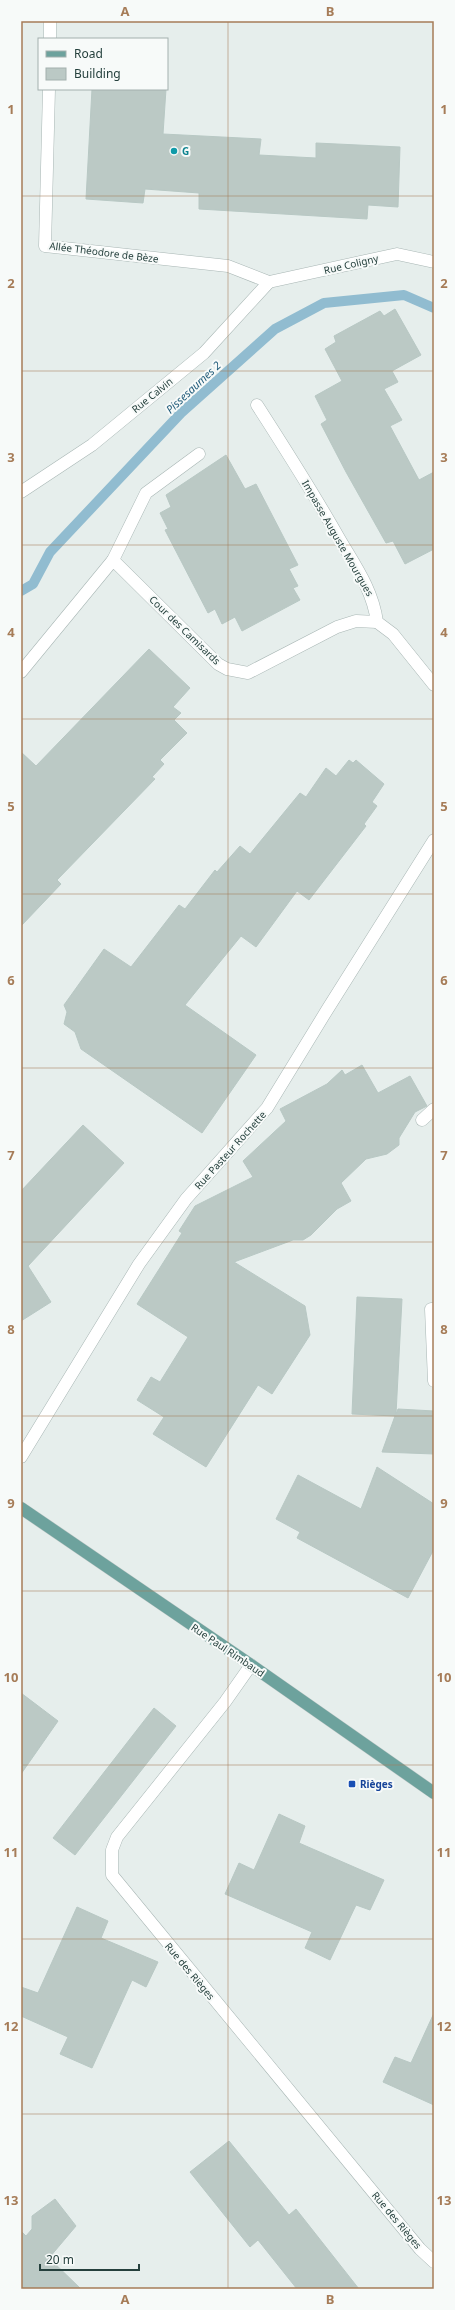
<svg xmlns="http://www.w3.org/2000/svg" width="455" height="2310" font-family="'Noto Sans',sans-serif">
  <rect width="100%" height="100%" fill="#e6eeec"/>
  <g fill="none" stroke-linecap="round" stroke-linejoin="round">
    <polyline stroke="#91bcd0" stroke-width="10" points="21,591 33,584 50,552 181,413 275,329 324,303 404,295 434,308"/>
  </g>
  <g fill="#bbc9c5" stroke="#b8c8c4">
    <polygon points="92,89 166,89 163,134 261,139 259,155 316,158 316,143 400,147 398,207 368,205 367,219 199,209 199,193 145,189 143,203 86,199"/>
    <polygon points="395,309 421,355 392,371 398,382 384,389 402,420 390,426 419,480 434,472 434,549 405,564 393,541 386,543 346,472 321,424 327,420 315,396 342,381 325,349 336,342 334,336 380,311 384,316"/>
    <polygon points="226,455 245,489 256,484 298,565 289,569 298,586 293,588 300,600 242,631 235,617 222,624 215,609 208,613 165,530 168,529 160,513 171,507 166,495"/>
    <polygon points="149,649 190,688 173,707 181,713 174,720 187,733 160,760 164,764 152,777 155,779 57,880 61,884 21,926 21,752 36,766"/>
    <polygon points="349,760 353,763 356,760 384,784 372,802 377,806 364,824 366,826 309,900 297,891 256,947 241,936 185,1005 256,1055 202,1133 81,1049 75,1032 64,1024 67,1012 64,1005 104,949 131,967 179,905 185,909 215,870 217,872 240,846 250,854 300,793 306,797 326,768 336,776"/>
    <polygon points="362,1065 378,1093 410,1076 427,1106 415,1112 399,1138 399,1145 387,1154 366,1159 341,1183 351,1201 337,1209 311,1235 303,1240 293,1240 234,1262 305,1306 310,1335 272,1394 258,1385 206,1467 153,1434 164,1417 137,1400 151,1377 160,1382 188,1337 137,1304 182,1233 179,1231 195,1206 253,1177 243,1161 286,1121 280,1109 327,1084 342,1070 345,1075"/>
    <polygon points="83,1125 124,1163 28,1266 51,1302 21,1321 21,1191"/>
    <polygon points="357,1297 402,1299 396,1414 398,1409 434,1411 434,1454 382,1452 395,1416 352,1414"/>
    <polygon points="377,1467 434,1504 434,1549 408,1598 297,1538 300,1532 276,1519 298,1475 361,1509"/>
    <polygon points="21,1693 58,1721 21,1774"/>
    <polygon points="154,1708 176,1726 75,1855 53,1838"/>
    <polygon points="279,1814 305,1826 299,1843 384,1880 370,1910 356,1905 330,1960 305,1948 312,1932 225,1894 239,1863 254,1870"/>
    <polygon points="77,1907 108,1921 101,1938 158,1962 146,1987 132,1980 92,2068 60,2054 68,2037 21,2016 21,1987 38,1993"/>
    <polygon points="434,2013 434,2105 383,2082 395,2057 411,2063"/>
    <polygon points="229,2141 289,2215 296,2209 359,2289 297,2289 258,2240 250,2247 190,2172"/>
    <polygon points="55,2199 76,2226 49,2258 81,2289 21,2289 21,2231 26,2236 32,2229 32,2216"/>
  </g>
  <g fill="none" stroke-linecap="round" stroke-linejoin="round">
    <g stroke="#a8b6b4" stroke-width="13">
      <g id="minor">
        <polyline points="50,39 50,21"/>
        <polyline points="49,89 45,246 228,266 269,282"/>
        <polyline points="269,282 397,254 434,262"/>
        <path d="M257,405c29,45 57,89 83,135 16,27 33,51 37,82l16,12 41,51"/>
        <polyline points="21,492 92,445 204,353 269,282"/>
        <polyline points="113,560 146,493 199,454"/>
        <polyline points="21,672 113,560 218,664 227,669 248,673 337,627 356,621 377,622"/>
        <polyline points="422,1120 434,1109"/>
        <polyline points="434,1309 431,1309 434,1381"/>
        <polyline points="21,1457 139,1264 186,1199 267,1108 327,1010 434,840"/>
        <polyline points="251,1665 225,1702 117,1837 112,1850 112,1875 420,2249 434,2262"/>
      </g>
    </g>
    <g stroke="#c2cac9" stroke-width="13">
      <polyline id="major" points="21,1508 251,1665 434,1793"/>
    </g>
    <use href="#minor" stroke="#fff" stroke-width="12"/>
    <use href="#major" stroke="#6da29d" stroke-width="12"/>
  </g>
  <path fill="none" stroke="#a67c58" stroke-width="1" stroke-opacity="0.55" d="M228,21v2268M21,196h413M21,371h413M21,545h413M21,719h413M21,894h413M21,1068h413M21,1242h413M21,1416h413M21,1591h413M21,1765h413M21,1939h413M21,2114h413"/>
  <circle fill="#0f9aa8" stroke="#f7faf9" stroke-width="1.5" cx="174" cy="151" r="4"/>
  <rect fill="#1a4fb4" stroke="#f7faf9" stroke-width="1.5" x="348" y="1780" width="8" height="8" rx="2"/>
  <g text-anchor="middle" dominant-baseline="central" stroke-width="4" stroke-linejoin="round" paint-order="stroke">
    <g font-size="10" font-weight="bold" fill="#0d838f" stroke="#f7faf9" text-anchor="start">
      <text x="182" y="151">G</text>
    </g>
    <g font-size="10" fill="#25403d" stroke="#f7faf9">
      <text transform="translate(104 252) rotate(7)">Allée Théodore de Bèze</text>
      <text transform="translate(351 264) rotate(-13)">Rue Coligny</text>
      <text transform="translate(152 395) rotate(-39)">Rue Calvin</text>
      <text transform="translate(338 538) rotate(60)">Impasse Auguste Mourgues</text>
      <text transform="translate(185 630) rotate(44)">Cour des Camisards</text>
      <text transform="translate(230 1150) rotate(-48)">Rue Pasteur Rochette</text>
      <text transform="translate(228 1650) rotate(34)">Rue Paul Rimbaud</text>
      <text transform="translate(190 1971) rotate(50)">Rue des Rièges</text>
      <text transform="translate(397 2220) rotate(50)">Rue des Rièges</text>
    </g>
    <g font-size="10" font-weight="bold" fill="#164399" stroke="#f7faf9" text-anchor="start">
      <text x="360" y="1784">Rièges</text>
    </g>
    <g font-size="11" font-style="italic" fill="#215c7a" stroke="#f7faf9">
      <text transform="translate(193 387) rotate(-43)">Pissesaumes 2</text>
    </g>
  </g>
  <rect width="455" height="2310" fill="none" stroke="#f7faf9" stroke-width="44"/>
  <rect x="38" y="38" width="130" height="52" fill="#f7faf9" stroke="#a3b0ae"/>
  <rect x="46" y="51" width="20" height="6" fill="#6da29d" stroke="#a3b0ae"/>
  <text x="74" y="58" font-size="12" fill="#25403d">Road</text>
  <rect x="46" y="68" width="20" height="12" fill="#bbc9c5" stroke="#a3b0ae"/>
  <text x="74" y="78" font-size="12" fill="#25403d">Building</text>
  <path d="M40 2264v6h99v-6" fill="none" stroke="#25403d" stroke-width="2"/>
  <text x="46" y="2264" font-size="12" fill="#25403d" stroke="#f7faf9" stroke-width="3" paint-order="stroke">20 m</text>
  <rect x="22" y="22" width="411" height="2266" fill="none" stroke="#a67c58" stroke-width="1.5"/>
  <g font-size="13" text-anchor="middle" font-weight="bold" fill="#a67c58">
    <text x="125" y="16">A</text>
    <text x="330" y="16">B</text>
    <text x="11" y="114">1</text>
    <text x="444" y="114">1</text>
    <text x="11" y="288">2</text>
    <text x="444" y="288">2</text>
    <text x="11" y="462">3</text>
    <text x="444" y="462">3</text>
    <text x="11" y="637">4</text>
    <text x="444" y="637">4</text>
    <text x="11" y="811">5</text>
    <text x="444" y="811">5</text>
    <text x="11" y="985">6</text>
    <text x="444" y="985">6</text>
    <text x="11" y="1160">7</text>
    <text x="444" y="1160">7</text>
    <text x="11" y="1334">8</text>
    <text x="444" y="1334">8</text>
    <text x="11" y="1508">9</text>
    <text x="444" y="1508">9</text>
    <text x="11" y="1682">10</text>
    <text x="444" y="1682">10</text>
    <text x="11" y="1857">11</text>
    <text x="444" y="1857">11</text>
    <text x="11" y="2031">12</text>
    <text x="444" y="2031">12</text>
    <text x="11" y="2205">13</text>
    <text x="444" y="2205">13</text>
    <text x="125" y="2304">A</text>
    <text x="330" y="2304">B</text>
  </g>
</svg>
